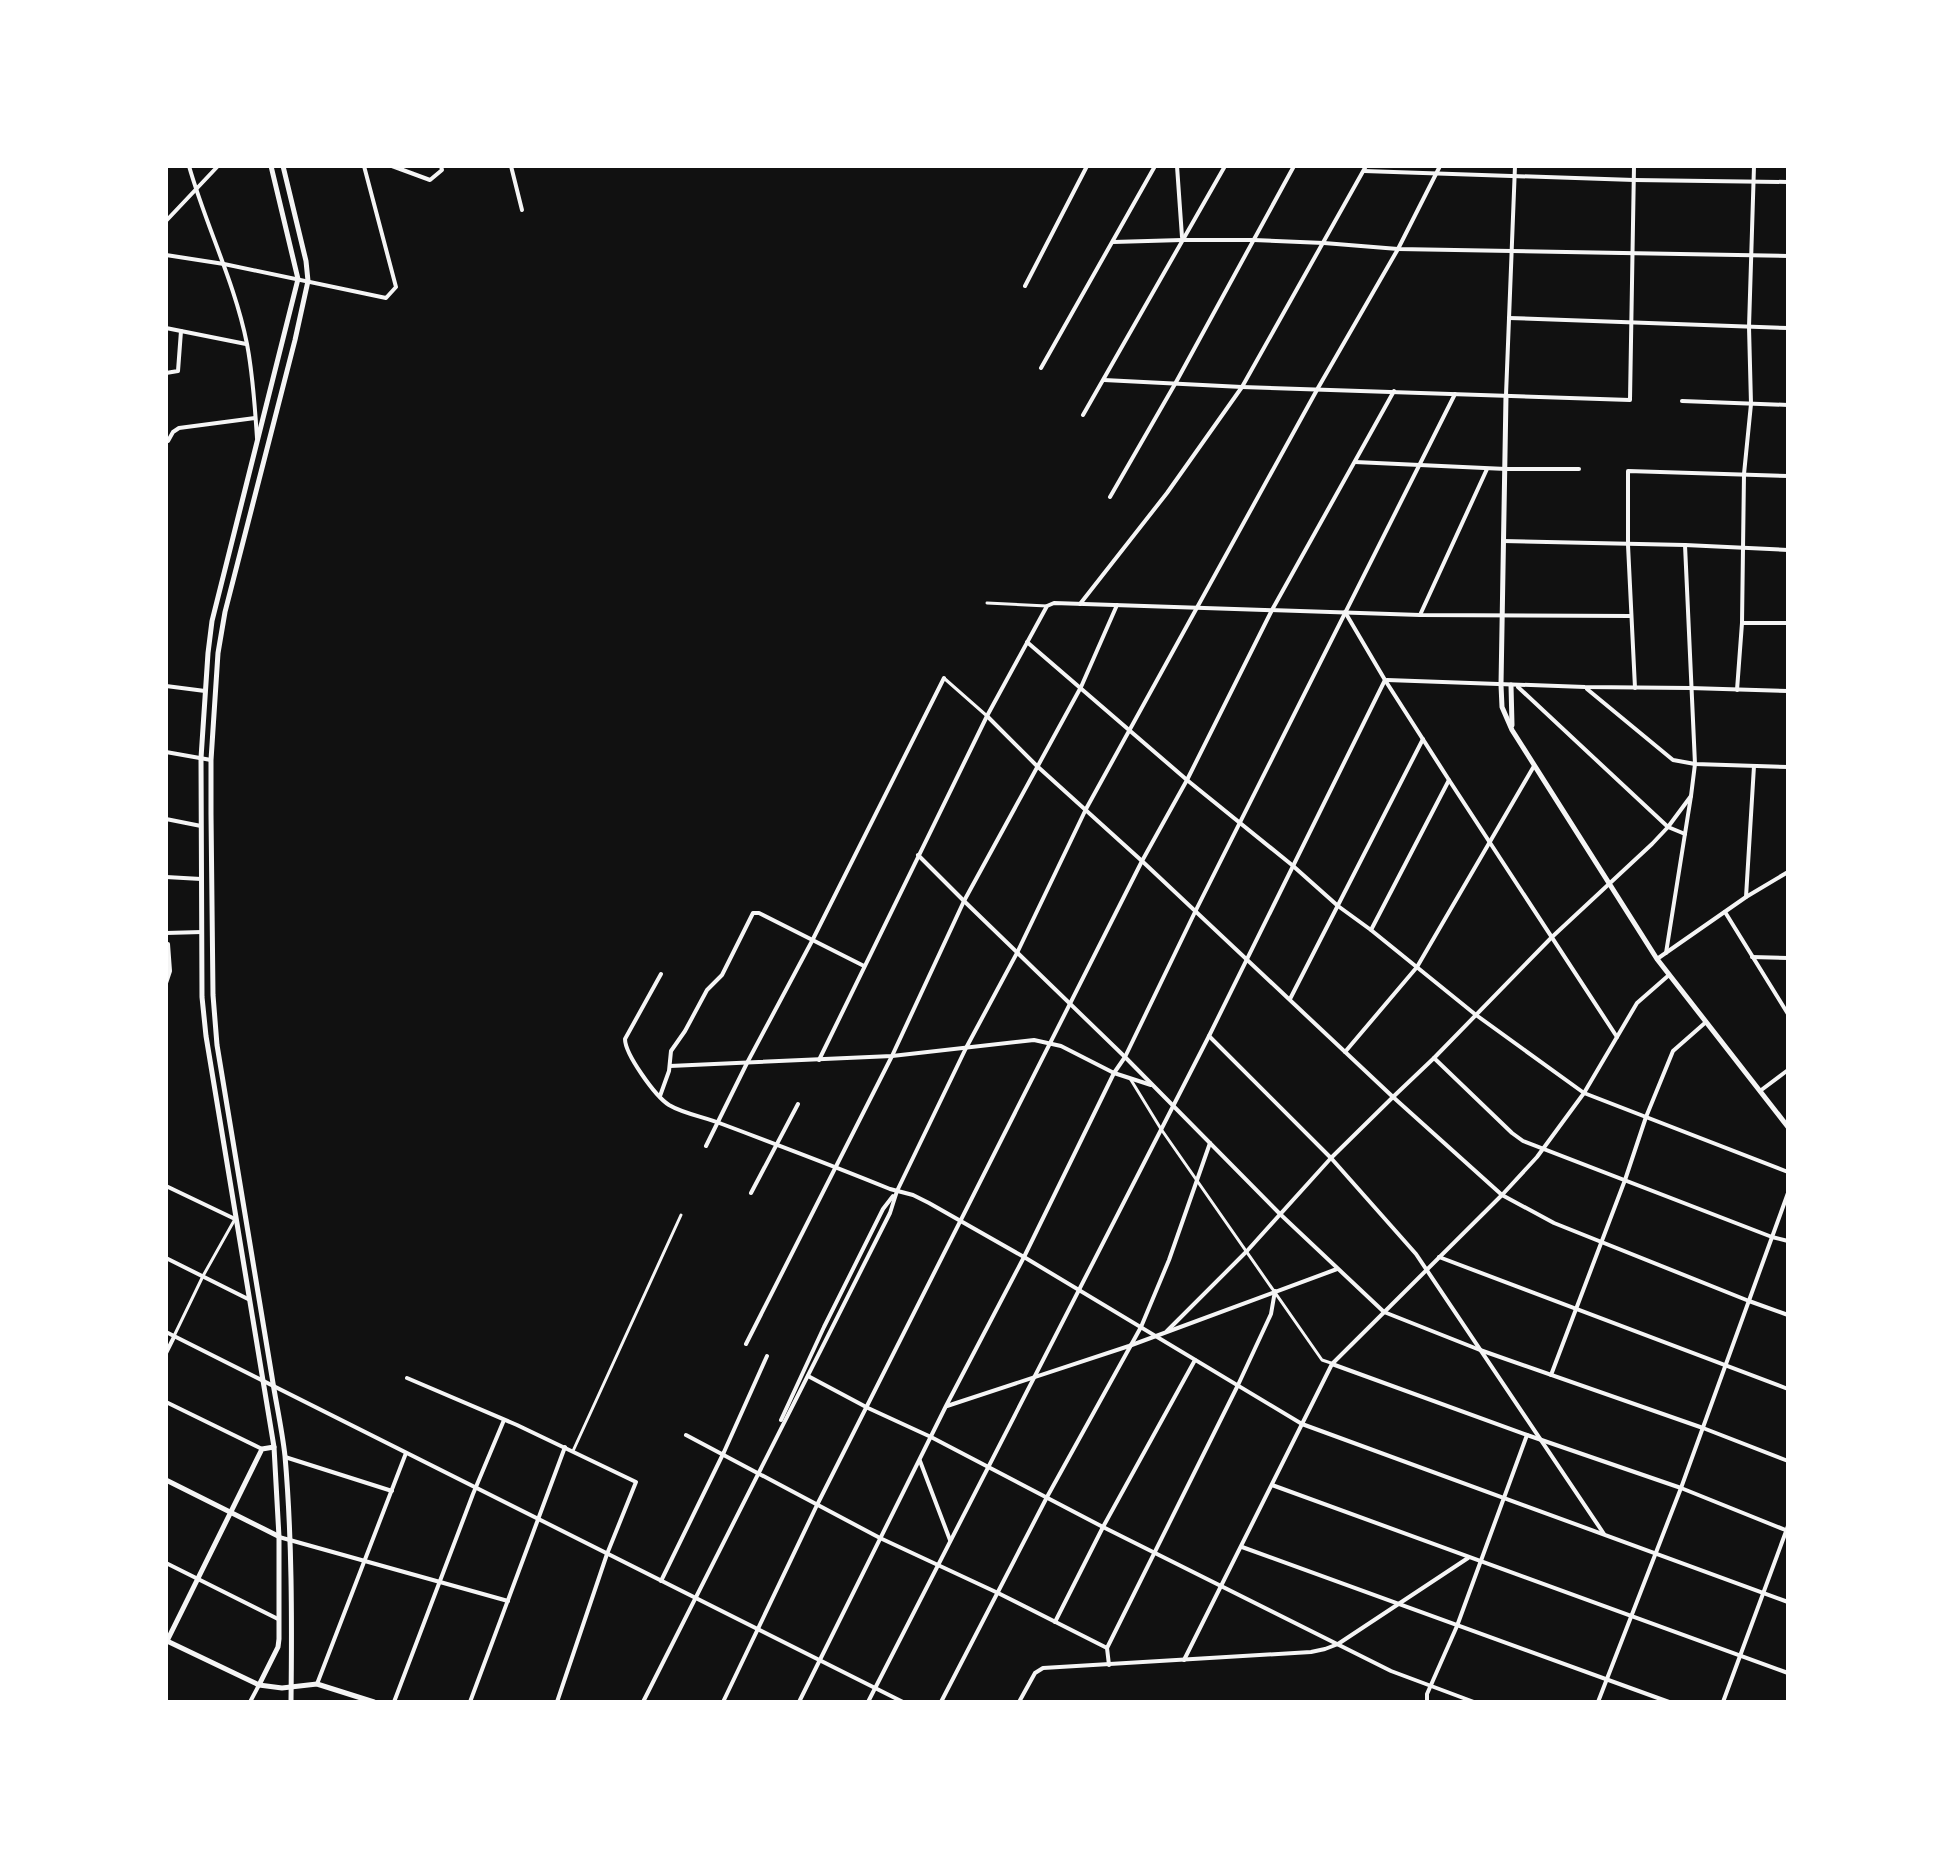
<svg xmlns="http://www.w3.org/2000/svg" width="1954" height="1868" font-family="'Source Sans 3',sans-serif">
  <rect width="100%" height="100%" fill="#111"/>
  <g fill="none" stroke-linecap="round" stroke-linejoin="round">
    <g stroke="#f5f5f5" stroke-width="3">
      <polyline points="987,603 1047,606"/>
      <polyline points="945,679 987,716"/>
      <polyline points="1131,1080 1161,1129 1322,1360 1331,1363"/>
      <polyline points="174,1336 203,1276 235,1219"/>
      <polyline points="573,1451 681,1215"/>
    </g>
    <g stroke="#f5f5f5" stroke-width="4">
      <path d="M189,166c17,60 46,117 58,178 6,31 8,63 10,94"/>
      <polyline points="392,166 430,180 442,170 441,166"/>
      <polyline points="511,166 522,210"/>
      <polyline points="1177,166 1182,237"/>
      <polyline points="1364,171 1634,180 1788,182"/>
      <polyline points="166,221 218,166"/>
      <polyline points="1113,242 1182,240 1254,240 1324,243 1398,249 1788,256"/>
      <polyline points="166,255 224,264 386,298 396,287 364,166"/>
      <polyline points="1025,286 1087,166"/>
      <polyline points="1509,318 1788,328"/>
      <polyline points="166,328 246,344"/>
      <polyline points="1041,368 1155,166"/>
      <polyline points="166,373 178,371 181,331"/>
      <polyline points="1104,380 1242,387 1630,400 1634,166"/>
      <polyline points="1506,395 1515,166"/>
      <polyline points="1682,401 1788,405"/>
      <polyline points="1083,415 1225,166"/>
      <polyline points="168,441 173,432 179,428 255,418"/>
      <polyline points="1355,462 1506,469 1579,469"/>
      <polyline points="1110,497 1175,384 1294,166"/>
      <polyline points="1503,541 1685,545 1788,550"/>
      <polyline points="1080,604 1167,493 1242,387 1366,166"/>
      <polyline points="1345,612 1385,680 1449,780 1617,1037"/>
      <polyline points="1420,615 1487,469"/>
      <polyline points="1742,623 1788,623"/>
      <polyline points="1027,642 1187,780 1292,865 1338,906 1371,930 1476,1015 1584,1093 1788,1172"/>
      <polyline points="1387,680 1585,687 1690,688 1788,691"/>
      <polyline points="166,686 205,691"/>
      <polyline points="1518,687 1668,827 1685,834"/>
      <polyline points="1635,688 1628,545 1628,471 1788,476"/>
      <polyline points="1587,689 1673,760 1695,764 1788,767"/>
      <polyline points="1737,690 1742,623 1744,474 1751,404 1749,327 1754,166"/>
      <polyline points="987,716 1037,766 1142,861 1393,1097 1502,1195 1554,1223 1749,1301 1788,1315"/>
      <polyline points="166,752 211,760"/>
      <polyline points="166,819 201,826"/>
      <polyline points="918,855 964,901 1125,1057 1280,1214 1384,1312 1480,1350 1703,1428 1788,1461"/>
      <polyline points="166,877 201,879"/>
      <polyline points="1746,897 1754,766"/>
      <polyline points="1725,912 1788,1014"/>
      <polyline points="1371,930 1449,780"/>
      <polyline points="166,933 202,932"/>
      <polyline points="1666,953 1691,796 1695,764 1685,545"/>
      <polyline points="1752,957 1788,958"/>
      <polyline points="1657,959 1746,897 1788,872"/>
      <path d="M661,974l-36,65c0,15 30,57 44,66 15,9 36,12 53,19 56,21 112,42 168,65l23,6 16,8 95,54 278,167 486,178"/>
      <polyline points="166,983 170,971 168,944"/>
      <polyline points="1290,999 1423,739"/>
      <polyline points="1209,1036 1331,1158 1416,1254 1604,1534"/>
      <polyline points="1345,1052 1417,967 1534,766"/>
      <polyline points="1434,1058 1512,1133 1523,1141 1772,1237 1788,1241"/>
      <polyline points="819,1060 987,716 1047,606 1054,603 1420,615 1631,616"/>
      <polyline points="670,1066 892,1056 1034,1040 1061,1046 1114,1073 1151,1085"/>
      <polyline points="1760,1091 1788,1070"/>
      <polyline points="660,1096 669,1071 671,1051 685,1031 707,990 722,975 753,913 759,913 864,966"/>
      <polyline points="706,1146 747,1063 812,941 944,678"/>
      <polyline points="166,1186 235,1219"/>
      <polyline points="751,1193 798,1104"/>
      <polyline points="1439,1257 1788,1389"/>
      <polyline points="166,1258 248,1299"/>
      <polyline points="1167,1331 1247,1251 1331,1158 1393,1097 1434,1058 1552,937 1652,844 1668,827 1691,796"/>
      <polyline points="166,1332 903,1702"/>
      <polyline points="746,1344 892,1056 964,901 1081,687 1117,605"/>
      <polyline points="166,1353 174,1337"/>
      <polyline points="1332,1364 1527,1435 1681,1488 1788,1531"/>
      <polyline points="1551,1375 1625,1180 1646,1117 1673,1051 1706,1022"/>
      <polyline points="808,1376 868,1408 931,1437 1103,1527 1391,1671 1474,1702"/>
      <polyline points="407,1378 517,1425 636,1482 607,1554 557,1702"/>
      <polyline points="166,1402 262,1449"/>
      <polyline points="947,1406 1129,1346 1337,1269"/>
      <polyline points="781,1420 824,1327 883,1209 893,1196"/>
      <polyline points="686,1435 880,1538 998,1593 1107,1648 1109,1665"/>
      <polyline points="285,1457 392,1491"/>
      <polyline points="920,1461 950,1540"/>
      <polyline points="1272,1485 1788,1673"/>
      <polyline points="279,1537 508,1601"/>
      <polyline points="1242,1547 1669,1702"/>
      <polyline points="166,1563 278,1619"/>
      <polyline points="661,1581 724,1452 767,1356"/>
      <polyline points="1055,1622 1103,1527 1195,1360"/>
      <polyline points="1107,1648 1238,1385 1271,1314 1275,1291"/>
      <polyline points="1184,1660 1332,1364 1502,1195 1537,1157 1584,1093 1637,1003 1669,975"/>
      <polyline points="317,1684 406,1453"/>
      <polyline points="250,1702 259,1685"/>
      <polyline points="394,1702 473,1494 504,1420"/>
      <polyline points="470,1702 565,1447"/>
      <polyline points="643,1702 890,1213 897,1191 966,1048 1017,953 1086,809 1318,388 1398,249 1440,166"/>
      <polyline points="723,1702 817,1505 1142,861 1187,780 1272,610 1394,391"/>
      <polyline points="799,1702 946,1406 1024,1257 1114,1073 1125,1057 1195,912 1455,394"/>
      <polyline points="868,1702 1209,1036 1385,680"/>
      <polyline points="941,1702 1047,1497 1141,1327 1169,1260 1210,1143"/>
      <polyline points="1019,1702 1035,1673 1043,1668 1311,1652 1325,1649 1338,1644 1468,1558"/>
      <polyline points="1427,1702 1427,1694 1457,1626 1527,1435"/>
      <polyline points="1598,1702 1681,1488 1788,1193"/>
      <polyline points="1723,1702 1788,1526"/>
    </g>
    <g stroke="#f5f5f5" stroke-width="5">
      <path d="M283,166l23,95 2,20 -13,59 -70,272 -7,41 -7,107v54l2,181 4,50 55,332c4,26 10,52 13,79 7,81 7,164 6,246"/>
      <polyline points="1506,396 1501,685 1502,707 1512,730 1657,959 1788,1127"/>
      <polyline points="1511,685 1512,725"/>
      <polyline points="166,1480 278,1536"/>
      <polyline points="167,1641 259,1685 282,1688 317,1684 374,1702"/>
      <polyline points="166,1643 262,1449 274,1447"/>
      <polyline points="259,1685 278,1647 279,1639 279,1537 274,1447 206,1036 202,997 201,758 208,653 212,621 298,279 271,166"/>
    </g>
  </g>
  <rect width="1954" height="1868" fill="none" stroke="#ffffff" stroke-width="336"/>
</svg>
